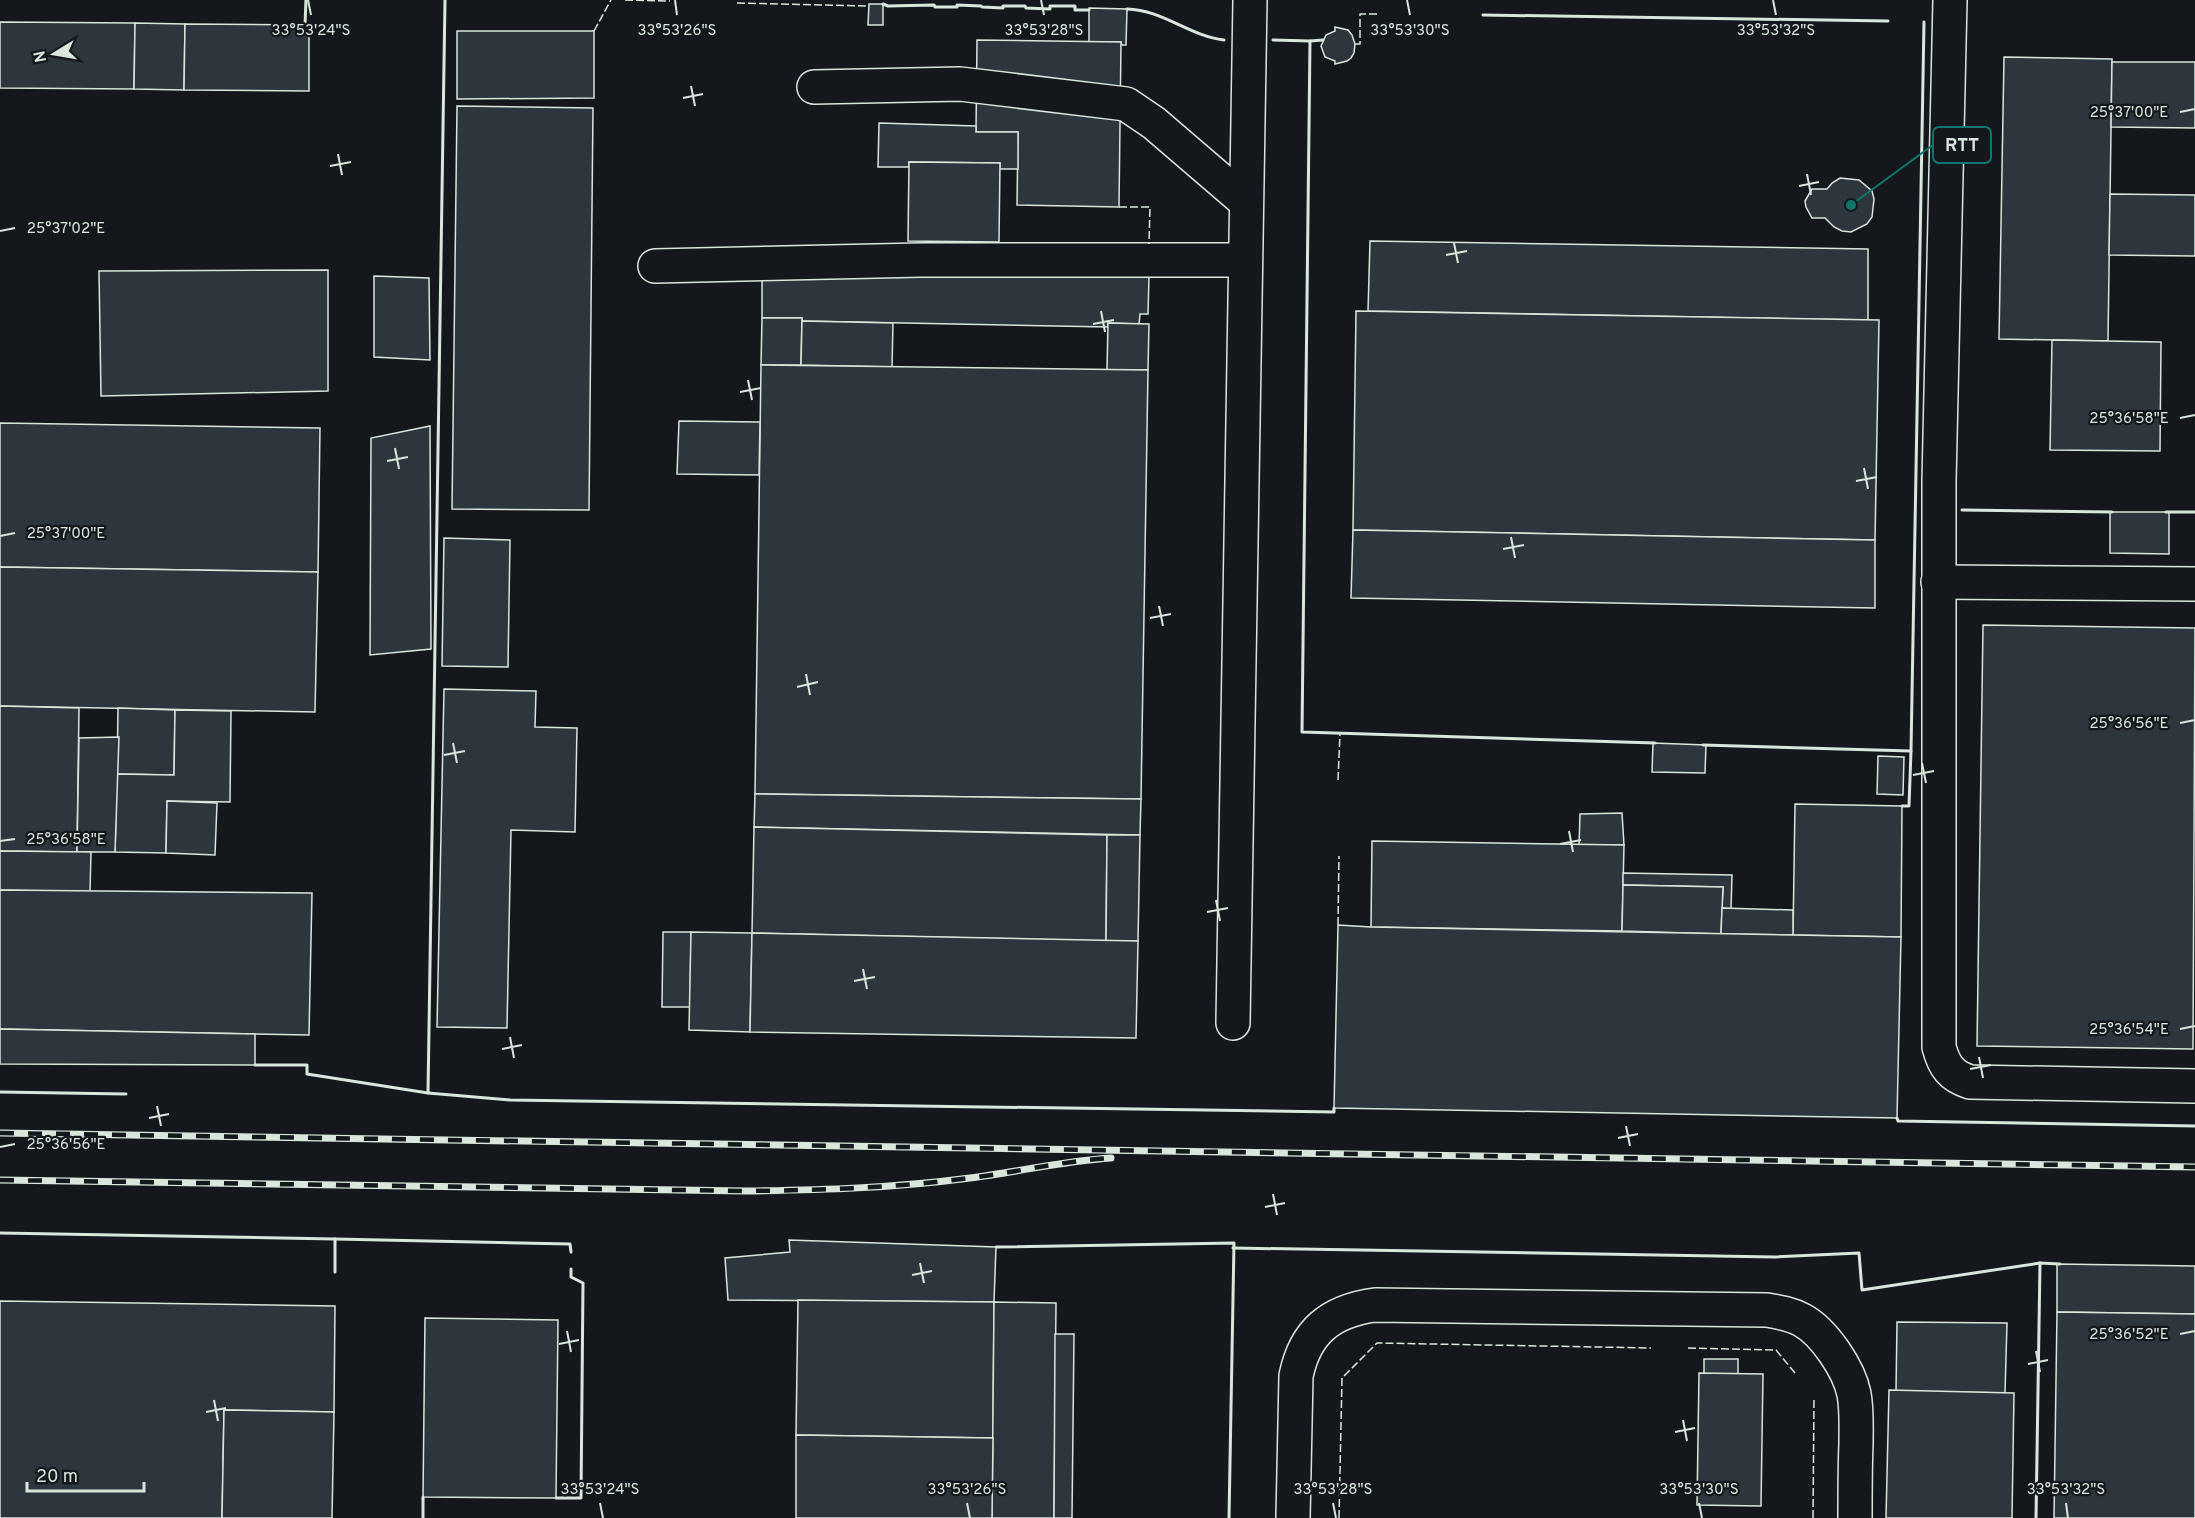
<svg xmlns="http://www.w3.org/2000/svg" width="2195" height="1518" font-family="Overpass,sans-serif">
  <rect width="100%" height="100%" fill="#14181c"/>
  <g fill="#2c363c" stroke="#d8e6dc" stroke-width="1.5">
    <polygon points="869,4 883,4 883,25 868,25"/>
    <polygon points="1089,8 1127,9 1126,45 1121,45 1121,42 1089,42"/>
    <polygon points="0,22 135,23 134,89 0,88"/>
    <polygon points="135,23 185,24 184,90 134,89"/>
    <polygon points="185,24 309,25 309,91 184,90"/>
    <polygon points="1335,27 1348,30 1352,35 1355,44 1354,53 1351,58 1347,61 1335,64 1335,61 1325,57 1321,46 1326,35 1335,31"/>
    <polygon points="457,31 594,31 594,98 457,99"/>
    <polygon points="977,40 1121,42 1119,207 1017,205 1018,132 976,132"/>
    <polygon points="2004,57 2112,59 2108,341 1999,339"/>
    <polygon points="2112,62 2195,62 2195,128 2111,127"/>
    <polygon points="457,106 593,108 589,510 452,509"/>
    <polygon points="879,123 976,126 976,132 1018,132 1018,169 1000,169 1000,163 909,162 909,167 878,167"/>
    <polygon points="909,162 1000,163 999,242 908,241"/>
    <polygon points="1840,178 1859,180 1872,191 1874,199 1872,217 1867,224 1851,232 1842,231 1834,227 1825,218 1812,218 1806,207 1805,201 1812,189 1827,189 1832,183"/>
    <polygon points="2110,194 2195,195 2195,256 2109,255"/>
    <polygon points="1370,241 1868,249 1868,320 1368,311"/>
    <polygon points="328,270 328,391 101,396 99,271"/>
    <polygon points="762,270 1149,276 1148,314 1140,314 1139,324 1108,323 1108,327 802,321 802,318 762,318"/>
    <polygon points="374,276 429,278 430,360 374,357"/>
    <polygon points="1356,311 1879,320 1875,540 1353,530"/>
    <polygon points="762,318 802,318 801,365 761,365"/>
    <polygon points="802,321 893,323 892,367 801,365"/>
    <polygon points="1108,323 1149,324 1148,370 1107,370"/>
    <polygon points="2052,340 2161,342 2160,451 2050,450"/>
    <polygon points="761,365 1148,370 1141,799 755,794"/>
    <polygon points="679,421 760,422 759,475 677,474"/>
    <polygon points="0,423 320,428 318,572 0,567"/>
    <polygon points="430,426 431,649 370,655 371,438"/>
    <polygon points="2110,512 2169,512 2169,554 2110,553"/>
    <polygon points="1353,530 1875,540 1875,608 1351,598"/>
    <polygon points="444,538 510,540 508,667 442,666"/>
    <polygon points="0,567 318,572 315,712 0,706"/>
    <polygon points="1983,625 2195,628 2193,1049 1977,1046"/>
    <polygon points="444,689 536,691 535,727 577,728 575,832 511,830 507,1028 437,1027"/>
    <polygon points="0,706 79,708 77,852 0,851"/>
    <polygon points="118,708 175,710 174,775 117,774"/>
    <polygon points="175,710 231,711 230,802 167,801 166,853 115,852 117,774 174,775"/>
    <polygon points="119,737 115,852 77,852 79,738"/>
    <polygon points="1653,743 1706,745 1705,773 1652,772"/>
    <polygon points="1878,756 1904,757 1903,795 1877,794"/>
    <polygon points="755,794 1141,799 1140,835 754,827"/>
    <polygon points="167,801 217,803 215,855 166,853"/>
    <polygon points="1795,804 1902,806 1901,937 1793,935"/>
    <polygon points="1622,813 1624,845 1579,845 1580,814"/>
    <polygon points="754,827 1107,835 1106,941 752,933"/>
    <polygon points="1107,835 1140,835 1138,941 1106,941"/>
    <polygon points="1372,841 1624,845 1622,931 1371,927"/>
    <polygon points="0,851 91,852 90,892 0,890"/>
    <polygon points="1623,873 1732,875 1731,909 1722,908 1723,887 1623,885"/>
    <polygon points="1623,885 1723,887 1721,934 1622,931"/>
    <polygon points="0,890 312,893 309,1035 0,1029"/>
    <polygon points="1722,908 1793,910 1793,935 1721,934"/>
    <polygon points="1338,925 1371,927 1901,937 1897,1118 1334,1108"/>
    <polygon points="663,932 691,932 690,1007 662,1007"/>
    <polygon points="691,932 752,933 750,1032 689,1030"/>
    <polygon points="752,933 1138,941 1136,1038 750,1032"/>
    <polygon points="0,1029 255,1034 255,1065 0,1064"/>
    <polygon points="789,1240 996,1247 994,1302 728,1300 725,1258 790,1252"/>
    <polygon points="2057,1264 2195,1266 2195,1314 2057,1312"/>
    <polygon points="798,1300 994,1302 993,1438 796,1435"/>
    <polygon points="0,1301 335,1306 334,1412 224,1410 222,1518 0,1518"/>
    <polygon points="994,1302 1056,1303 1054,1518 992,1518"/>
    <polygon points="2057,1312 2195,1314 2195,1518 2054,1518"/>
    <polygon points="425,1318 558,1320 556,1498 423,1497"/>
    <polygon points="1897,1322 2007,1323 2005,1393 1896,1391"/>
    <polygon points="1055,1334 1074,1334 1072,1518 1054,1518"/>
    <rect x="1704" y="1359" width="34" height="15"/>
    <polygon points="1699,1373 1763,1374 1761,1506 1697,1505"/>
    <polygon points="1889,1390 2014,1393 2012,1518 1886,1518"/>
    <polygon points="224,1410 334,1412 332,1518 222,1518"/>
    <polygon points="796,1435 993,1438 992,1518 796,1518"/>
  </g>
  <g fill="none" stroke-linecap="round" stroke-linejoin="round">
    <g stroke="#d8e6dc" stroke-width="36">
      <g id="minor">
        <path d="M1950,0l-11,481v566c5,19 12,29 31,35l225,4"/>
        <polyline points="814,87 960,84 1126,104 1154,123 1246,202"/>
        <polyline points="655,266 921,260 1245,260"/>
        <polyline points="1938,582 2195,584"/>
        <polyline points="1233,1023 1250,0"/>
        <path d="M1293,1518l3,-142c9,-44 34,-65 79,-71l392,5c12,2 24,4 35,10 22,12 47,49 52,74 3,16 2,34 2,50 -1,25 -1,49 -1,74"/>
      </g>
    </g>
    <use href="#minor" stroke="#14181c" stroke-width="33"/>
    <g stroke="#d8e6dc" stroke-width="7">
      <g id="rail">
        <polyline points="0,1133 2195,1167"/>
        <path d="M0,1180l746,11c76,-1 148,-3 224,-13 47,-6 93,-17 141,-20"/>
      </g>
    </g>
    <use href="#rail" stroke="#14181c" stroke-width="4.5" stroke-dasharray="14" stroke-linecap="butt"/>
    <g stroke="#d8e6dc" stroke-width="1.5" stroke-dasharray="8 3" stroke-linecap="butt">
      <polyline points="625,0 670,1"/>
      <polyline points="737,3 868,6"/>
      <polyline points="594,31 611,0"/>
      <polyline points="1355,44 1360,44 1360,14 1377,14"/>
      <polyline points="1119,207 1150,207 1149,244"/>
      <polyline points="1338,780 1340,733"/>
      <polyline points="1338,925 1339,856"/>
      <polyline points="1688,1348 1776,1350 1795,1373"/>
      <polyline points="1339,1518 1342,1378 1377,1343 1651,1348"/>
      <polyline points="1813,1518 1814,1397"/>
    </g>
    <g stroke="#d8e6dc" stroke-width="3">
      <polyline points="883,4 888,6 934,5 935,7 957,7 957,5 981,6 982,7 1003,8 1003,6 1025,6 1026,8 1050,9 1050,6 1075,6 1075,10 1089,10"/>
      <path d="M1127,9c36,1 62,27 97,31"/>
      <polyline points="1483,15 1888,21"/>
      <polyline points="305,25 306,0"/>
      <polyline points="1273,40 1310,41 1302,732 1655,743"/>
      <polyline points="1310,41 1323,40"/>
      <polyline points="1962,510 2112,512"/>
      <polyline points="2166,512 2195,512"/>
      <polyline points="1703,745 1911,751 1924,22"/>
      <polyline points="1902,806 1909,806 1911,751"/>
      <polyline points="255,1065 307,1065 307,1074 428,1093 445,0"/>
      <polyline points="0,1092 126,1094"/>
      <polyline points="428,1093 510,1100 1334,1112 1334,1108"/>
      <polyline points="1897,1118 1898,1121 2195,1126"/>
      <polyline points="0,1233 335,1239 335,1272"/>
      <polyline points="335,1239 570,1244 571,1252"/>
      <polyline points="996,1247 1234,1243 1229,1518"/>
      <polyline points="1233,1248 1775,1257 1859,1253 1862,1290 2040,1263 2060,1264"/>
      <polyline points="556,1498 581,1498 583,1283 571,1277 571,1269"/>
      <polyline points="423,1518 423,1497"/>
      <polyline points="2036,1518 2040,1263"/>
    </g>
  </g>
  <path fill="none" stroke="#d8e6dc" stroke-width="2" d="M308,0l3,15M675,0l2,15M1041,0l3,15M1407,0l3,15M1773,0l3,15M691,86l4,20M683,98l20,-4M2180,112l15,-3M338,154l4,21M330,166l21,-4M1807,174l4,21M1799,186l20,-4M0,231l15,-3M1454,243l4,20M1446,255l21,-4M1101,311l4,21M1093,324l21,-4M748,380l4,20M740,392l21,-4M2180,418l15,-3M395,448l4,21M387,461l21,-4M1864,468l4,21M1856,481l21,-4M0,536l15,-3M1511,537l4,21M1503,549l21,-4M1159,606l4,20M1150,618l21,-4M806,674l4,21M797,687l21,-5M2180,723l15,-3M453,743l4,20M444,755l21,-4M1922,763l4,20M1913,775l21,-4M1569,831l4,21M0,841l15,-2M1560,844l21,-4M1216,900l4,21M1207,912l21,-4M863,969l4,20M854,981l21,-4M2180,1029l15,-3M510,1037l4,21M502,1049l20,-4M1979,1057l4,21M1970,1069l21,-4M157,1106l4,20M149,1118l20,-4M1626,1126l4,20M1618,1138l20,-4M0,1147l15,-3M1273,1194l4,21M1265,1207l20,-4M920,1263l4,20M912,1275l20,-4M567,1331l4,21M2180,1334l15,-3M559,1344l20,-4M2036,1351l4,21M2028,1364l20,-4M214,1400l4,21M206,1412l20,-4M1683,1420l4,21M1675,1432l20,-4M600,1503l3,15M967,1503l3,15M1333,1503l3,15M1699,1503l3,15M2066,1503l2,15"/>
  <g font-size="15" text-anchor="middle" fill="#d8e6dc" stroke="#14181c" stroke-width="4.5" stroke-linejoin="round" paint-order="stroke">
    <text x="311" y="35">33°53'24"S</text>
    <text x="677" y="35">33°53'26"S</text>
    <text x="1044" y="35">33°53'28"S</text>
    <text x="1410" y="35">33°53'30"S</text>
    <text x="1776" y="35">33°53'32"S</text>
    <text x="2129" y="117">25°37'00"E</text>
    <text x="66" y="233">25°37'02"E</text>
    <text x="2129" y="423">25°36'58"E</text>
    <text x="66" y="538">25°37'00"E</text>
    <text x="2129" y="728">25°36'56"E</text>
    <text x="66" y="844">25°36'58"E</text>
    <text x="2129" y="1034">25°36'54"E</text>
    <text x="66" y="1149">25°36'56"E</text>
    <text x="2129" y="1339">25°36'52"E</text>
    <text x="600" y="1494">33°53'24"S</text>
    <text x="967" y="1494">33°53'26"S</text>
    <text x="1333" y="1494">33°53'28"S</text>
    <text x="1699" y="1494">33°53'30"S</text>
    <text x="2066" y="1494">33°53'32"S</text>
  </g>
  <path fill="none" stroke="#0f766e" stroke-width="2" d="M1851 205L1933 145"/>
  <circle fill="#0f766e" stroke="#14181c" stroke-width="2" cx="1851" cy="205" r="6"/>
  <rect fill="#14181c" stroke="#0f766e" stroke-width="2" x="1933" y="127" width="58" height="36" rx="6"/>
  <g font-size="18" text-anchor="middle" font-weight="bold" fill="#d8e6dc">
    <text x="1962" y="151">RTT</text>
  </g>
  <g transform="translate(54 54) rotate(259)" stroke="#14181c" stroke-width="4.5" paint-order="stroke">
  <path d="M0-4.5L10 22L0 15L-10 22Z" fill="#d8e6dc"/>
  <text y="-9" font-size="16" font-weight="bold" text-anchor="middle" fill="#d8e6dc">N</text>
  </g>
  <path d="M27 1482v9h117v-9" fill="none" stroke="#d8e6dc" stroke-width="3"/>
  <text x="36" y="1482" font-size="18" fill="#d8e6dc" stroke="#14181c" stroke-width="4.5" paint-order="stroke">20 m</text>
</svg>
